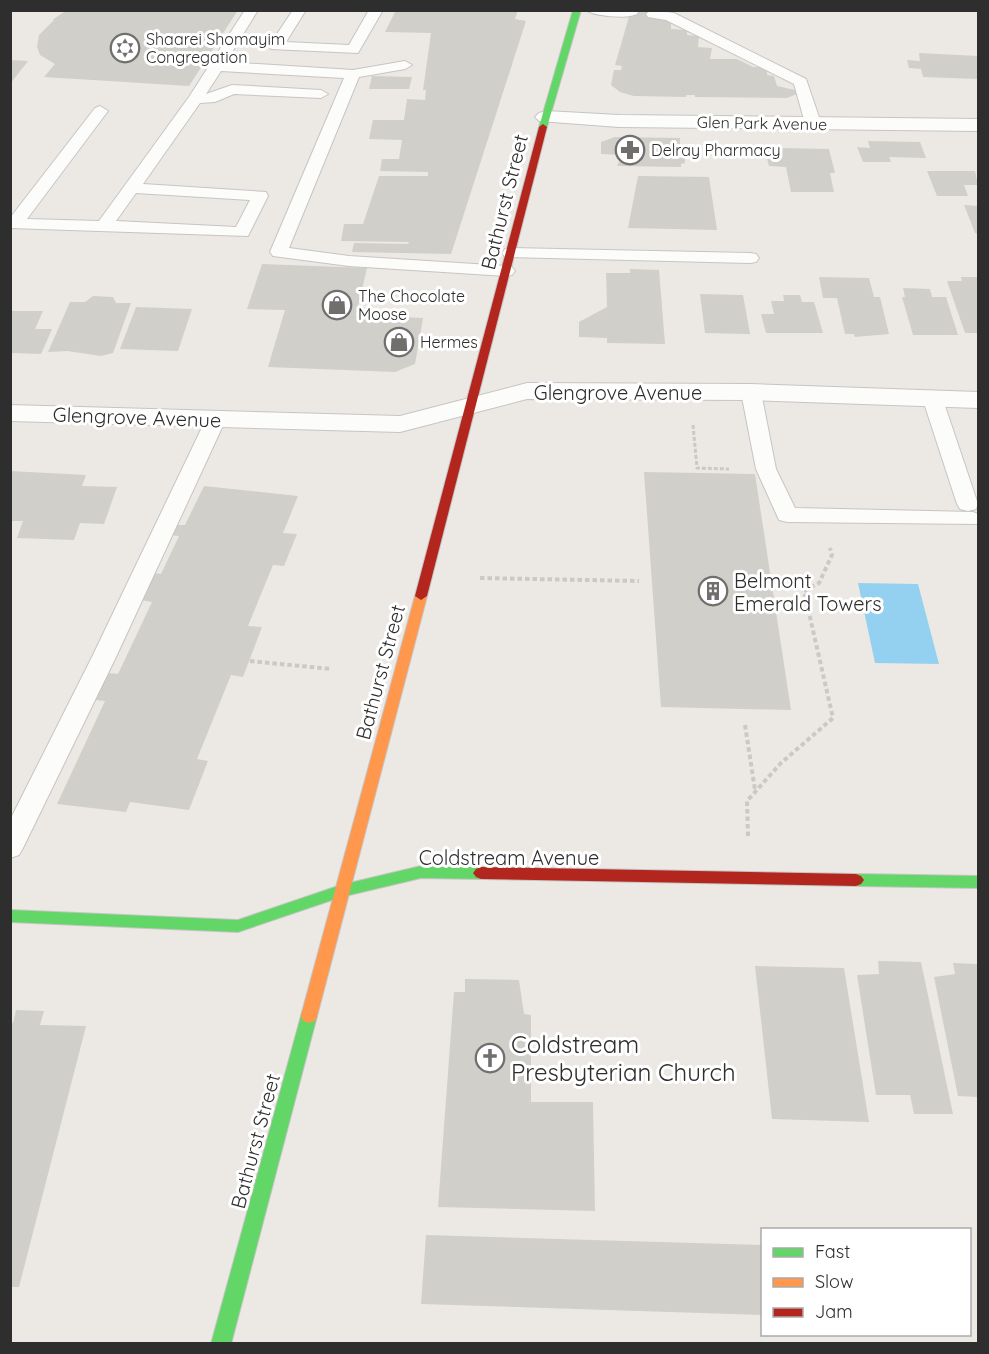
<svg xmlns="http://www.w3.org/2000/svg" width="989" height="1354" font-family="Quicksand,sans-serif">
  <rect width="100%" height="100%" fill="#ece9e4"/>
  <polygon fill="#94d1f0" points="858,583 918,584 939,664 875,663"/>
  <g fill="#d1cfca">
    <polygon points="67,10 238,10 189,86 44,77 55,64 40,55 37,47 39,35 54,20 52,20"/>
    <polygon points="396,10 518,10 515,19 526,21 451,254 352,252 354,243 408,244 409,242 341,241 344,224 363,224 379,176 428,176 428,172 380,171 382,159 399,159 402,140 369,139 373,120 404,120 407,99 425,100 426,90 423,90 431,33 385,32"/>
    <polygon points="631,10 654,12 652,19 663,19 671,23 671,29 687,30 687,35 699,36 698,47 712,48 710,59 737,59 753,67 762,67 767,70 767,75 774,76 777,86 795,90 797,94 787,98 695,97 695,95 686,95 686,97 634,96 620,92 611,85 614,70 621,70 622,66 615,65"/>
    <polygon points="919,53 978,56 978,79 923,77 921,69 909,68 907,60 920,61"/>
    <polygon points="10,60 28,61 10,84"/>
    <polygon points="372,76 412,77 409,89 369,89"/>
    <polygon points="615,137 680,138 680,158 685,158 685,163 681,164 681,167 617,166 622,155 601,154 601,142"/>
    <polygon points="868,141 920,142 926,158 889,157 891,162 863,162 857,147 870,148"/>
    <polygon points="781,148 829,149 835,173 830,173 834,192 791,192 786,167 769,166 765,151 782,151"/>
    <polygon points="927,171 975,171 978,185 964,185 968,196 937,196"/>
    <polygon points="638,176 709,177 717,230 628,228"/>
    <polygon points="964,205 978,206 978,234 975,233"/>
    <polygon points="262,264 367,268 356,315 423,318 415,364 395,372 268,367 285,310 247,309"/>
    <polygon points="630,269 659,270 665,344 607,343 607,338 579,337 579,322 607,307 606,273 630,273"/>
    <polygon points="819,277 869,278 874,297 880,297 889,334 855,337 854,334 845,334 837,298 823,298"/>
    <polygon points="961,277 978,277 978,333 965,333 947,281 962,281"/>
    <polygon points="903,288 930,289 932,297 946,297 958,335 913,335 902,297 905,297"/>
    <polygon points="700,294 743,295 750,334 705,333"/>
    <polygon points="783,295 800,295 802,302 814,302 823,333 766,333 761,314 774,314 771,301 784,301"/>
    <polygon points="93,296 113,297 116,303 131,303 113,353 101,356 67,351 48,352 70,302 85,302"/>
    <polygon points="136,307 192,309 178,351 120,349"/>
    <polygon points="10,311 43,311 35,329 52,329 41,354 10,353"/>
    <polygon points="10,471 86,475 82,486 117,487 104,524 80,523 74,540 17,538 23,521 10,521"/>
    <polygon points="644,472 755,474 791,710 661,707"/>
    <polygon points="204,486 298,496 283,533 297,534 284,566 273,565 248,626 262,627 243,677 231,675 197,759 208,761 189,810 130,802 126,812 57,804 105,701 95,700 108,673 118,674 152,602 140,600 154,573 161,574 179,536 169,535 175,525 185,525"/>
    <polygon points="878,961 921,962 953,1114 914,1114 910,1095 876,1095 857,975 879,974"/>
    <polygon points="953,963 978,964 978,1097 958,1096 934,977 955,974"/>
    <polygon points="755,966 844,968 869,1122 772,1119"/>
    <polygon points="465,979 519,980 524,1014 531,1015 531,1102 593,1102 595,1211 438,1207 454,992 465,992"/>
    <polygon points="16,1010 44,1011 40,1025 86,1026 19,1287 10,1287 10,1023 13,1023"/>
    <polygon points="426,1235 762,1245 762,1315 421,1304"/>
  </g>
  <g fill="none" stroke-linecap="round" stroke-linejoin="round">
    <g stroke="#c6c5c5" stroke-width="2">
      <g id="lane">
        <path d="M245,10h13l-32,52 127,8 52,-9 7,4 -7,4 -46,8 -70,171 60,8 157,10 6,1 3,4 -3,4 -6,1 -157,-10 -76,-10 -3,-4 74,-174 -123,-7 -15,23 26,-9 89,5 7,4 -7,4 -87,-4 -19,8 -15,1 -57,81 123,8 2,4 -20,40 -238,-8v-10l85,-110 5,-2 8,5 -81,108 72,2 90,-124zM136,193l114,7 -14,27 -120,-6z"/>
        <polygon points="293,10 306,10 286,42 349,45 369,10 383,10 358,53 271,49 269,46"/>
        <path d="M586,10h50l2,3c-7,7 -45,3 -52,-3z"/>
        <polygon points="651,10 674,13 806,79 821,123 813,128 805,123 794,84 666,20 648,17 646,14"/>
        <polygon points="511,248 750,253 756,254 759,258 756,262 750,263 505,257 502,253 505,249"/>
        <polygon points="751,386 758,388 761,392 776,469 795,508 973,512 978,514 978,524 787,522 779,520 756,469 741,392 744,388"/>
        <polygon points="933,394 940,396 943,400 978,504 976,509 968,511 960,509 957,504 923,400 926,396"/>
        <polygon points="216,413 223,415 226,419 116,657 23,848 19,855 10,858 10,820 92,657 206,419 209,415"/>
      </g>
    </g>
    <g stroke="#c6c5c5" stroke-width="2">
      <g id="street">
        <polygon points="546,111 619,115 978,119 978,131 619,127 539,121 535,117 539,113"/>
        <polygon points="527,383 751,384 978,392 978,408 751,400 527,399 400,432 10,421 10,405 400,416"/>
      </g>
    </g>
    <g stroke="#c6c5c5" stroke-width="2">
      <g id="fast">
        <polygon points="573,10 581,10 547,127 540,129 539,127"/>
        <polygon points="421,866 481,867 486,869 489,873 486,877 481,879 421,878 341,897 238,932 10,922 10,910 238,920 341,885"/>
        <polygon points="856,874 978,876 978,888 856,886 851,884 848,880 851,876"/>
        <polygon points="309,1009 315,1011 317,1016 231,1344 211,1344 301,1016 303,1011"/>
      </g>
    </g>
    <g stroke="#c6c5c5" stroke-width="2">
      <polygon id="slow" points="421,592 427,596 317,1016 315,1021 309,1023 303,1021 301,1016 415,596"/>
    </g>
    <g stroke="#c6c5c5" stroke-width="2">
      <g id="jam">
        <polygon points="543,124 547,127 427,596 421,600 415,596 539,127"/>
        <polygon points="481,867 856,874 861,876 864,880 861,884 856,886 481,879 476,877 473,873 476,869"/>
      </g>
    </g>
    <polyline stroke="#c9c9c8" stroke-width="3" stroke-dasharray="4 2" stroke-linecap="butt" points="693,425 697,468 729,469"/>
    <g stroke="#c9c9c8" stroke-width="4" stroke-dasharray="4.5 3" stroke-linecap="butt">
      <polyline points="480,578 639,581"/>
      <polyline points="250,661 331,669"/>
      <polyline points="745,725 755,790"/>
      <polyline points="748,836 747,801 781,763 833,718 804,591 819,583 832,555 830,548"/>
    </g>
    <use href="#lane" fill="#fcfcfb" fill-rule="evenodd"/>
    <use href="#street" fill="#fcfcfb" fill-rule="evenodd"/>
    <use href="#fast" fill="#63d668" fill-rule="evenodd"/>
    <use href="#slow" fill="#ff974d" fill-rule="evenodd"/>
    <use href="#jam" fill="#b3261e" fill-rule="evenodd"/>
  </g>
  <defs>
    <g id="synagogue-ring" transform="scale(1.5)"><circle r="9.5" fill="#fff" stroke="#706f6e" stroke-width="1.5"/><path d="M0-6.5L5.6 3.2H-5.6ZM0 6.5L5.6-3.2H-5.6Z" fill="#706f6e"/></g>
    <g id="pharmacy-ring" transform="scale(1.5)"><circle r="9.5" fill="#fff" stroke="#706f6e" stroke-width="1.5"/><path d="M-2-6h4v4h4v4h-4v4h-4v-4h-4v-4h4Z" fill="#706f6e"/></g>
    <g id="shop-ring" transform="scale(1.5)"><circle r="9.5" fill="#fff" stroke="#706f6e" stroke-width="1.5"/><path d="M-5-2.5h2.3a2.7 3.5 0 0 1 5.4 0H5L5.5 6h-11ZM-1.5-2.5h3a1.5 2.3 0 0 0-3 0Z" fill="#706f6e"/></g>
    <g id="building-ring" transform="scale(1.5)"><circle r="9.5" fill="#fff" stroke="#706f6e" stroke-width="1.5"/><path d="M-4-6H4V6H1V3H-1V6H-4ZM-2.5-4.3h1.7v1.8h-1.7ZM.8-4.3h1.7v1.8H.8ZM-2.5-1h1.7V.8h-1.7ZM.8-1h1.7V.8H.8Z" fill="#706f6e"/></g>
    <g id="church-ring" transform="scale(1.5)"><circle r="9.5" fill="#fff" stroke="#706f6e" stroke-width="1.5"/><path d="M-1.2-6h2.4v3.5h3.3v2.4h-3.3V6h-2.4V-.1h-3.3v-2.4h3.3Z" fill="#706f6e"/></g>
  </defs>
  <g fill-rule="evenodd">
    <use href="#synagogue-ring" x="125" y="48"/>
    <use href="#pharmacy-ring" x="630" y="150"/>
    <use href="#shop-ring" x="337" y="305"/>
    <use href="#shop-ring" x="399" y="342"/>
    <use href="#building-ring" x="713" y="591"/>
    <use href="#church-ring" x="490" y="1058"/>
  </g>
  <g text-anchor="middle" dominant-baseline="central" stroke-width="6" stroke-linejoin="round" paint-order="stroke">
    <g font-size="16" fill="#2e2e2e" stroke="#fff" text-anchor="start">
      <text x="146" y="39">Shaarei Shomayim<tspan x="146" dy="18">Congregation</tspan></text>
      <text x="651" y="150">Delray Pharmacy</text>
      <text x="358" y="296">The Chocolate<tspan x="358" dy="18">Moose</tspan></text>
      <text x="420" y="342">Hermes</text>
    </g>
    <g font-size="16" fill="#2e2e2e" stroke="#fff">
      <text transform="translate(762 123) rotate(1)">Glen Park Avenue</text>
    </g>
    <g font-size="20" fill="#2e2e2e" stroke="#fff">
      <text transform="translate(504 202) rotate(-76)">Bathurst Street</text>
      <text x="618" y="392">Glengrove Avenue</text>
      <text transform="translate(137 417) rotate(2)">Glengrove Avenue</text>
      <text transform="translate(380 672) rotate(-75)">Bathurst Street</text>
      <text x="509" y="857">Coldstream Avenue</text>
      <text transform="translate(255 1141) rotate(-75)">Bathurst Street</text>
    </g>
    <g font-size="20" fill="#2e2e2e" stroke="#fff" text-anchor="start">
      <text x="734" y="580">Belmont<tspan x="734" dy="23">Emerald Towers</tspan></text>
    </g>
    <g font-size="24" fill="#2e2e2e" stroke="#fff" text-anchor="start">
      <text x="511" y="1044">Coldstream<tspan x="511" dy="28">Presbyterian Church</tspan></text>
    </g>
  </g>
  <rect width="989" height="1354" fill="none" stroke="#2e2e2e" stroke-width="24"/>
  <rect x="761" y="1228" width="210" height="108" fill="#ffffff" stroke="#ababab" stroke-width="1.5"/>
  <rect x="773" y="1248" width="30" height="9" fill="#63d668" stroke="#ababab" stroke-width="1.5"/>
  <text x="815" y="1258" font-size="18" fill="#2e2e2e">Fast</text>
  <rect x="773" y="1278" width="30" height="9" fill="#ff974d" stroke="#ababab" stroke-width="1.5"/>
  <text x="815" y="1288" font-size="18" fill="#2e2e2e">Slow</text>
  <rect x="773" y="1308" width="30" height="9" fill="#b3261e" stroke="#ababab" stroke-width="1.5"/>
  <text x="815" y="1318" font-size="18" fill="#2e2e2e">Jam</text>
</svg>
